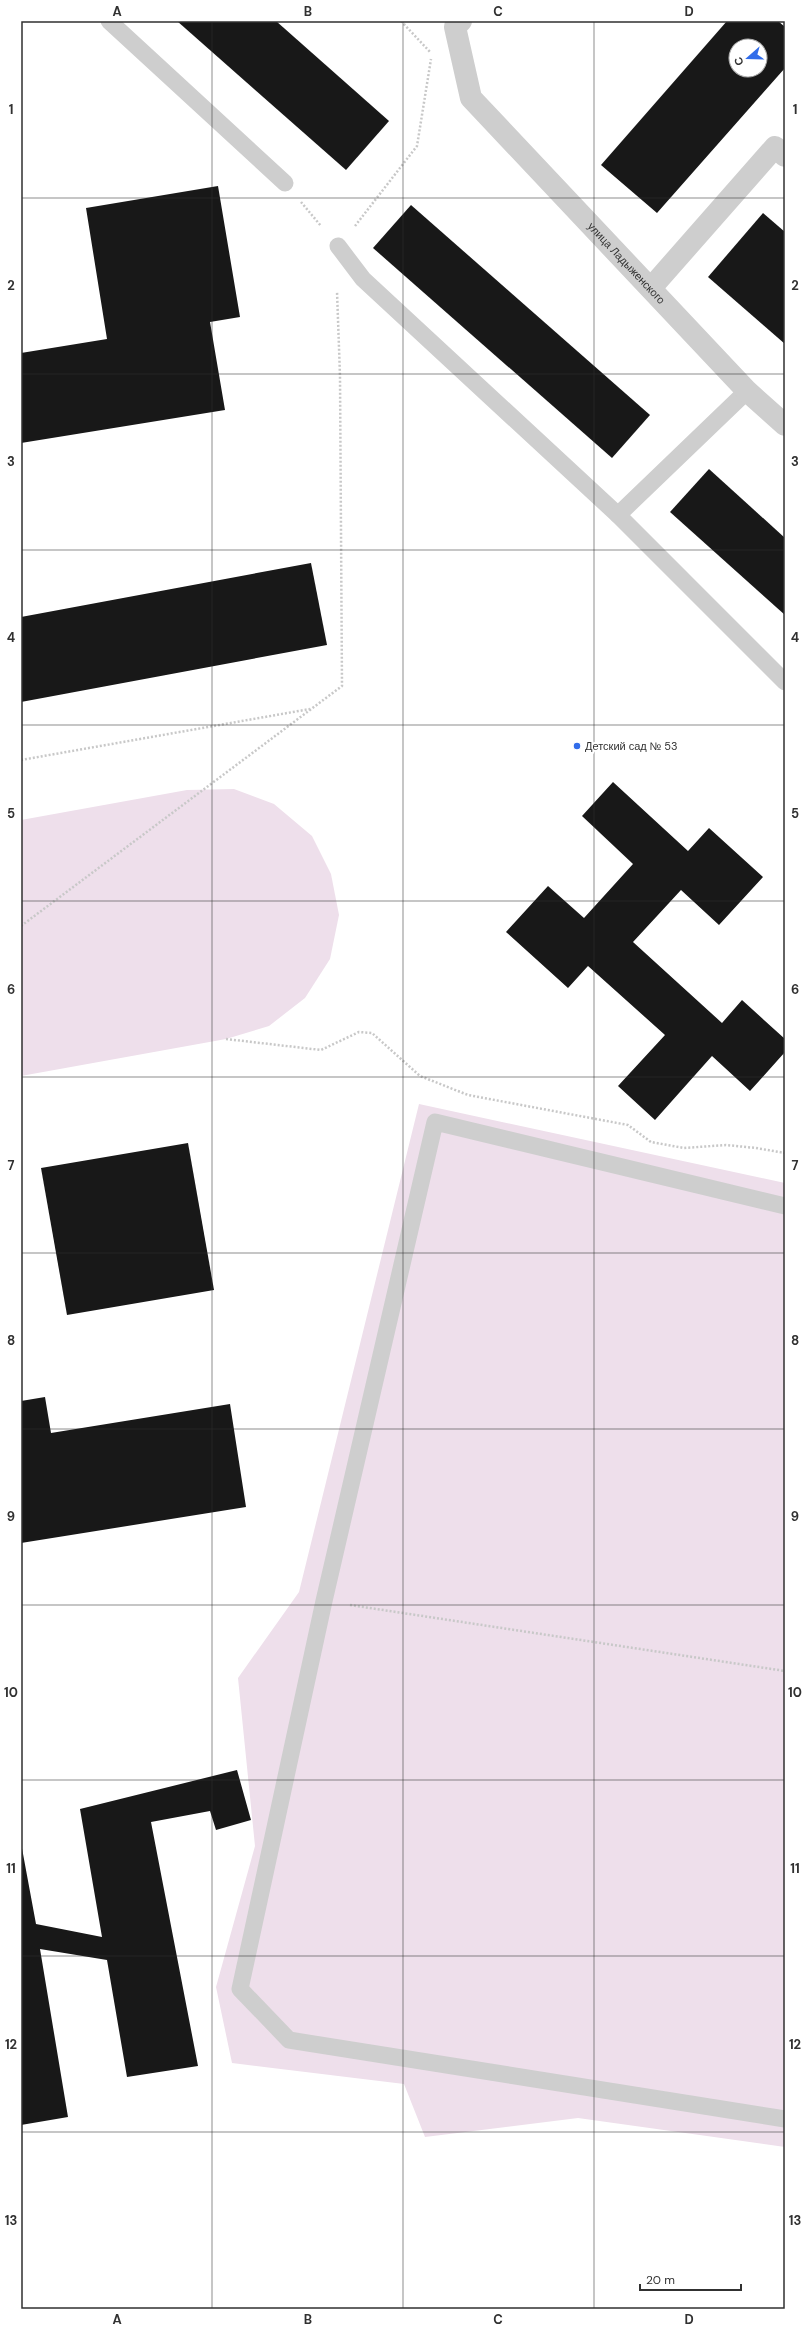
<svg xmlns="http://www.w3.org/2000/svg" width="806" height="2330" font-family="'DM Sans',sans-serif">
  <rect width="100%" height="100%" fill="#fff"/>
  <g fill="#eedfeb">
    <polygon points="234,789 274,804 312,836 331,874 339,915 330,959 305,998 269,1026 226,1039 21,1076 21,820 187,790"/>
    <polygon points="419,1104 785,1183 785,2147 578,2118 425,2137 404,2084 232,2063 216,1987 255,1846 238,1678 299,1592"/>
  </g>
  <g fill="#181818" fill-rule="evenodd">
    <polygon points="177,21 276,21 389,121 346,170"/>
    <path d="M727,21h51l7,6v41l-128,145 -56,-48zM736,46h24v24h-24z"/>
    <polygon points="218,186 240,317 210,322 225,410 21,443 21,353 107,339 86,208"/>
    <polygon points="411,205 650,415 612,458 373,248"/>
    <polygon points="763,213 785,232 785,344 708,277"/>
    <polygon points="709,469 785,538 785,615 670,512"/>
    <polygon points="311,563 327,645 21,702 21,617"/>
    <polygon points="613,782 688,851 709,828 763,877 719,925 681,890 633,942 722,1023 742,1000 785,1039 785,1052 750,1091 712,1056 655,1120 618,1086 665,1035 588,966 568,988 506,932 548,886 584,918 633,864 582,816"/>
    <polygon points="188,1143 214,1290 67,1315 41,1168"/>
    <polygon points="45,1397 51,1433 230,1404 246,1507 21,1543 21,1401"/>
    <polygon points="237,1770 251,1820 216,1830 210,1811 151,1822 198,2066 127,2077 107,1960 40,1949 68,2117 21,2125 21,1843 36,1924 102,1937 80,1809"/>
  </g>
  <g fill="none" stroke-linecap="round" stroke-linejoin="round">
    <g stroke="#c8c8c8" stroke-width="2.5" stroke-dasharray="2 2" stroke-linecap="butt">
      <polyline points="401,21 431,53"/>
      <polyline points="301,202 321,226"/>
      <polyline points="355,226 417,146 431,59"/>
      <polyline points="21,760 310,709"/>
      <polyline points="21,926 342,686 340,376 337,291"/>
      <polyline points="226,1039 321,1050 359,1032 372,1033 420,1076 468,1095 628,1125 651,1142 684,1148 726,1145 756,1148 785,1153"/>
      <polyline points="350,1605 785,1671"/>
    </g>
    <g stroke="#cecece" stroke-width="17">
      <polyline points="109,21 285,183"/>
      <polyline points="338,246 363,279 618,515"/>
      <polyline points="747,391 618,515 785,682"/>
      <polyline points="785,1206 435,1122 324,1601 240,1989 289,2040 785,2119"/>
    </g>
    <g stroke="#cecece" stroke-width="22">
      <path id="s1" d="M461,21l-6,6 16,71 276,293 38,34"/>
      <polyline points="651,288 775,147 785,156"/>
    </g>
  </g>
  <path fill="none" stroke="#313131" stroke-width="1" stroke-opacity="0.55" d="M212,21v2288M403,21v2288M594,21v2288M21,198h764M21,374h764M21,550h764M21,725h764M21,901h764M21,1077h764M21,1253h764M21,1429h764M21,1605h764M21,1780h764M21,1956h764M21,2132h764"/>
  <circle fill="#316cea" stroke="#fff" stroke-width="1.5" cx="577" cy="746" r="4"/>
  <g text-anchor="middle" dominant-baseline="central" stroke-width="4" stroke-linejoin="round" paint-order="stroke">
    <g font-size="11" fill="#313131" stroke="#fff">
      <text stroke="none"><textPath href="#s1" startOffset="308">улица Ладыженского</textPath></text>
    </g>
    <g font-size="11" fill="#313131" stroke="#fff" text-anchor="start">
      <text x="585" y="746">Детский сад № 53</text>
    </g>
  </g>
  <rect width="806" height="2330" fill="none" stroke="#ffffff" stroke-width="44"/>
  <g transform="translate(748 58) rotate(250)"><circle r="19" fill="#ffffff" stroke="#adadad"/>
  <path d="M0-3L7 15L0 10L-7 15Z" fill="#316cea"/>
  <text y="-6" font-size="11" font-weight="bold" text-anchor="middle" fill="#313131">С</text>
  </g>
  <path d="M640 2284v6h101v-6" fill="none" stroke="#313131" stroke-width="2"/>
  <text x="646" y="2284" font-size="12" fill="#313131" stroke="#ffffff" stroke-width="3" paint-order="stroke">20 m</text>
  <rect x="22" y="22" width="762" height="2286" fill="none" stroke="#313131" stroke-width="1.5"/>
  <g font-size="13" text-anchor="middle" font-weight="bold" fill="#313131">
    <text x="117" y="16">A</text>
    <text x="308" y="16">B</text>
    <text x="498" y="16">C</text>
    <text x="689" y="16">D</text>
    <text x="11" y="114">1</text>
    <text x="795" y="114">1</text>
    <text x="11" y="290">2</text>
    <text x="795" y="290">2</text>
    <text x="11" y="466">3</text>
    <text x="795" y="466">3</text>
    <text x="11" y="642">4</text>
    <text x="795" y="642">4</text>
    <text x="11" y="818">5</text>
    <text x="795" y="818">5</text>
    <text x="11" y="994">6</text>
    <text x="795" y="994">6</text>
    <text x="11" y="1170">7</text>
    <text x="795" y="1170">7</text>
    <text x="11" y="1345">8</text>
    <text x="795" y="1345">8</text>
    <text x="11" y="1521">9</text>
    <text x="795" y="1521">9</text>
    <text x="11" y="1697">10</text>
    <text x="795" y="1697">10</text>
    <text x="11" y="1873">11</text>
    <text x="795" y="1873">11</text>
    <text x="11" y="2049">12</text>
    <text x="795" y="2049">12</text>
    <text x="11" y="2225">13</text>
    <text x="795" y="2225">13</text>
    <text x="117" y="2324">A</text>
    <text x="308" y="2324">B</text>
    <text x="498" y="2324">C</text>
    <text x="689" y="2324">D</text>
  </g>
</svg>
